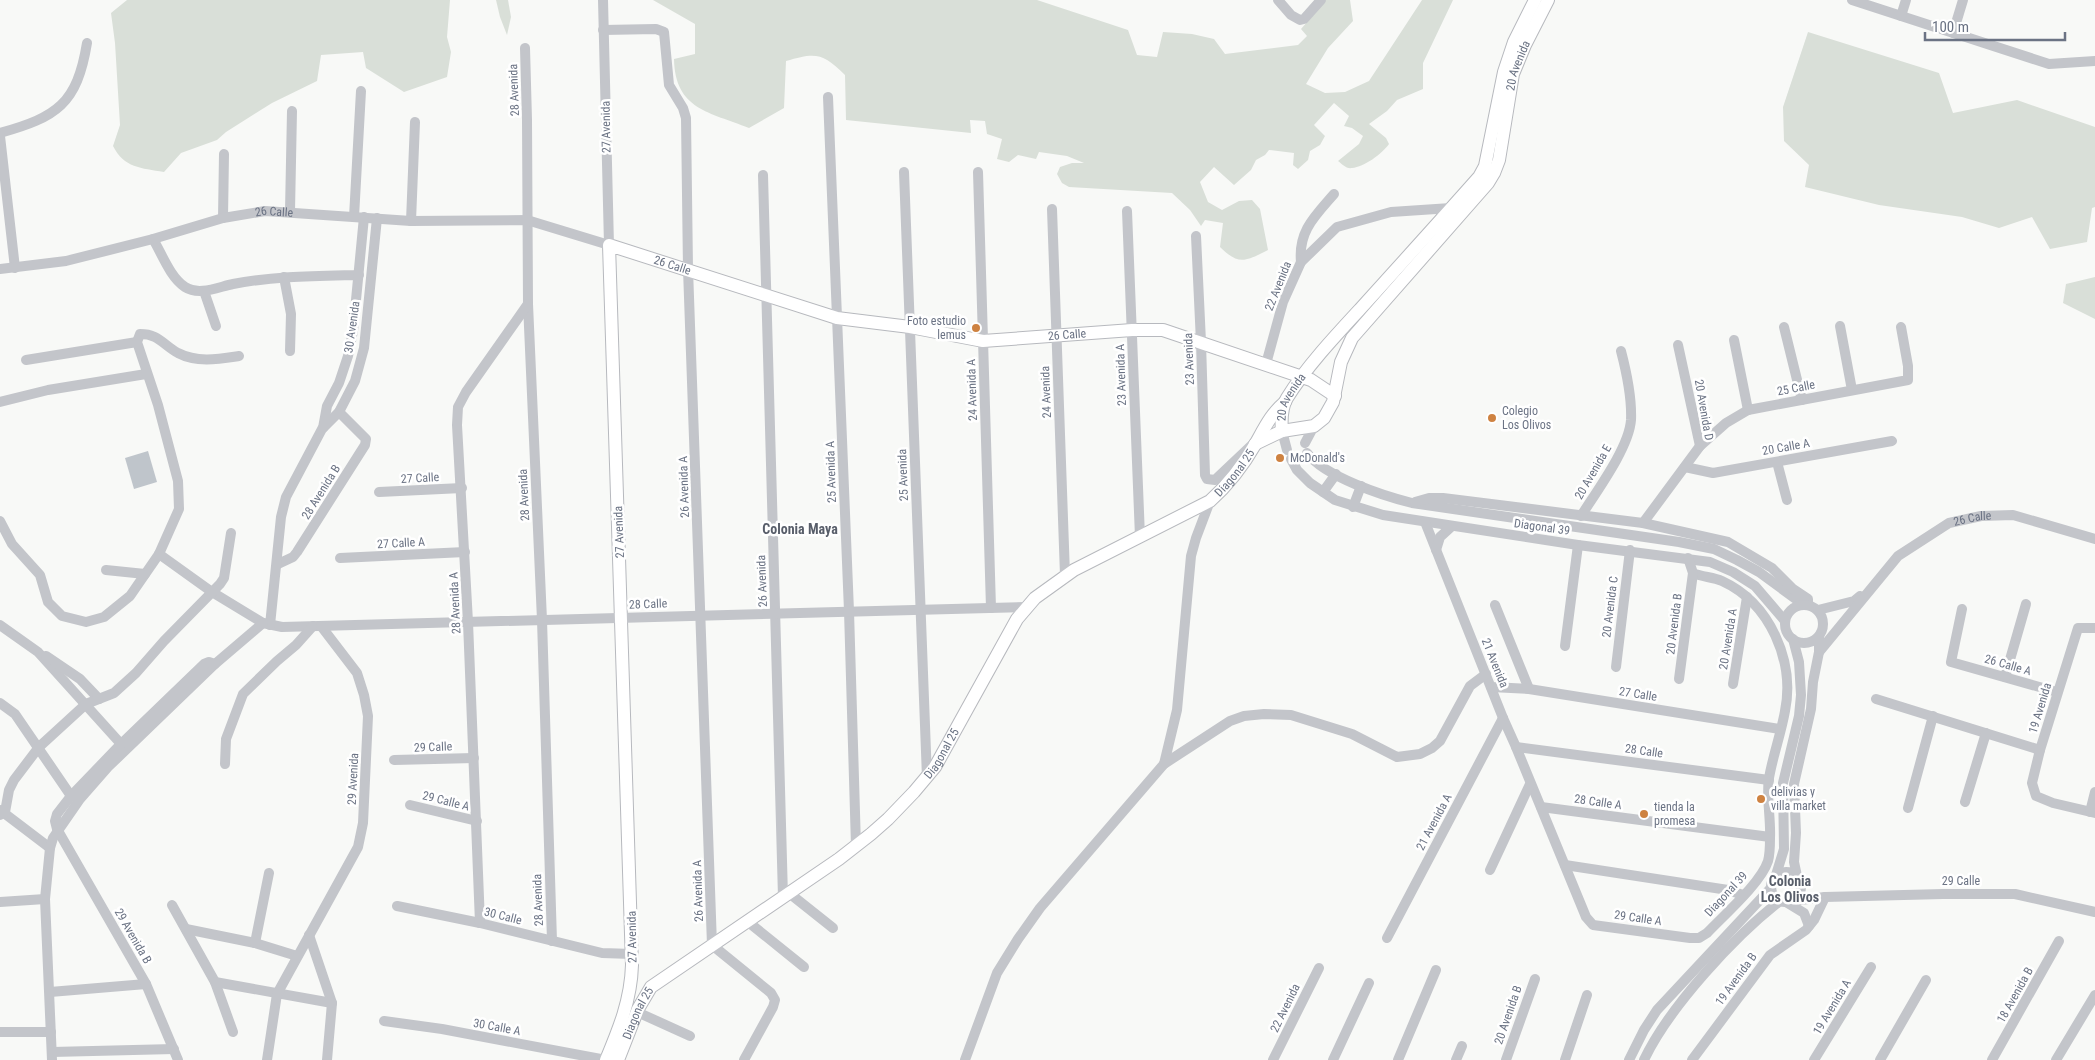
<svg xmlns="http://www.w3.org/2000/svg" width="2095" height="1060" font-family="'Roboto Condensed',sans-serif">
  <rect width="100%" height="100%" fill="#f8f9f7"/>
  <g fill="#d9dfd8">
    <path d="M127,0h323l-3,37 4,15 -4,25 -43,15 -38,-24 -3,-16 -42,3 -4,26 -45,22 -46,29 -9,8 -36,13 -17,19c-23,-4 -40,-4 -51,-26l7,-21 -5,-82 -4,-30z"/>
    <polygon points="496,0 508,0 511,17 507,35 500,17"/>
    <path d="M653,0h384l91,30 9,25 20,2 6,-25 29,2 22,5 11,15 73,-9 9,-9 -6,-7 25,-29h24l3,21 -25,27 -22,36 19,9 20,-1 24,-11 53,-81h31l-30,63v26l-26,11 -10,11 -18,13 17,14 3,6c-7,10 -25,23 -37,24 -6,1 -10,-4 -14,-7l21,-17 4,-8 -11,-8 -8,-2 5,-10 -15,-13 -20,22 11,11 -5,9 -10,6 -2,9 -10,9 -5,-4 1,-12 -25,-3 -4,5 -9,5 -5,10 -17,15 -20,-18 -14,15 8,20 14,8 17,-9 13,-1 8,9 8,41c-22,11 -29,16 -48,-3l3,-24 -18,-3 -4,6 -11,-16 -18,-17 -103,-6 -7,-4 -5,-9 3,-7 12,-4h12l-17,-7 -28,-4 -3,7 -18,-4 -9,7 -12,-3 5,-20 -15,-5 -2,-13 -15,-1 1,13 -125,-13 -1,-45c-22,-22 -29,-23 -59,-14l-2,47 -35,20c-39,-16 -74,-18 -75,-69l21,-5v-30z"/>
    <polygon points="1808,32 1939,73 1953,113 2017,100 2095,127 2095,207 2092,208 2087,242 2050,249 2032,217 1999,228 1962,217 1879,205 1805,187 1809,165 1784,141 1783,107"/>
    <polygon points="2095,277 2095,319 2063,303 2066,284"/>
  </g>
  <polygon fill="#bfc5cb" points="148,451 157,482 134,489 125,458"/>
  <g fill="none" stroke-linecap="round" stroke-linejoin="round">
    <g stroke="#b7b9be" stroke-width="14">
      <g id="major">
        <path id="s3" d="M1282,431c-1,-12 -1,-23 5,-33 19,-31 50,-64 75,-91 39,-43 78,-86 117,-130l6,-11 19,-94 10,-30 21,-42"/>
        <path id="s4" d="M1255,444l27,-13 32,-5 10,-8 9,-16 8,-40 11,-24 136,-155 6,-10 5,-13 14,-86 12,-29 23,-45"/>
        <path id="s5" d="M606,1060c13,-31 25,-60 26,-95l-23,-720 228,73 73,9 73,14 149,-11h31l148,50 24,16"/>
        <path id="s6" d="M618,1060l20,-51 13,-22 188,-128 32,-25 17,-15 26,-27 21,-25 82,-148 18,-21 39,-28 136,-69c18,-16 34,-37 46,-58 9,-16 15,-29 29,-41"/>
      </g>
    </g>
    <g stroke="#c3c5ca" stroke-width="10">
      <polyline points="1278,0 1291,15 1300,20 1304,19 1321,0"/>
      <polyline points="1852,0 2049,64 2095,61"/>
      <polyline points="1901,16 1906,0"/>
      <polyline points="603,30 656,29 664,32 669,85 683,108 686,118 688,269 712,945 771,993 775,1000 773,1007 744,1060"/>
      <polyline points="1953,33 1963,0"/>
      <polyline points="525,48 527,120 528,304 542,620 552,941"/>
      <polyline points="828,97 849,611 856,846"/>
      <path d="M0,133c57,-16 77,-29 87,-90"/>
      <polyline points="0,136 15,268"/>
      <polyline points="904,172 927,778"/>
      <polyline points="978,172 991,608"/>
      <polyline points="763,175 783,897"/>
      <polyline points="1052,209 1065,575"/>
      <polyline points="290,211 292,111"/>
      <polyline points="1127,211 1140,537"/>
      <polyline points="354,217 361,91"/>
      <polyline points="223,218 224,154"/>
      <polyline points="411,221 415,122"/>
      <polyline points="1196,236 1201,342 1205,475 1207,479 1215,480 1252,445"/>
      <path d="M153,239c9,15 17,38 32,48 14,9 33,0 48,-3 41,-8 84,-8 126,-9"/>
      <path d="M1301,262c-3,-31 14,-46 33,-68"/>
      <path id="s1" d="M0,269l66,-8 87,-22 70,-21 42,-7 146,10 116,-1 82,25 -6,-245"/>
      <polyline points="284,277 291,314 290,351"/>
      <polyline points="204,291 216,326"/>
      <polyline points="1840,326 1852,390"/>
      <polyline points="1784,327 1802,400"/>
      <polyline points="1734,340 1748,410"/>
      <polyline points="1678,345 1700,446"/>
      <polyline points="26,360 137,342"/>
      <polyline points="1266,364 1283,302 1301,262 1337,227 1391,212 1451,208"/>
      <polyline points="0,402 48,390 146,374"/>
      <polyline points="323,428 327,406 339,383 348,356 353,331 364,217"/>
      <polyline points="1282,431 1287,450"/>
      <polyline points="1305,443 1314,426"/>
      <path d="M1307,453c18,24 77,43 105,50l267,39 35,7 23,11 22,12 45,33"/>
      <polyline points="1291,459 1297,470 1310,483 1335,500 1383,515 1578,545 1710,562 1733,572 1755,586 1785,621"/>
      <polyline points="1777,462 1787,500"/>
      <polyline points="1685,467 1713,473 1892,441"/>
      <polyline points="379,492 462,488"/>
      <polyline points="1323,492 1336,474"/>
      <polyline points="1415,502 1429,498 1443,498 1643,523 1728,542 1772,568 1793,589 1808,599 1808,605"/>
      <polyline points="1353,507 1361,486"/>
      <path d="M1581,516c15,-24 48,-68 50,-96 1,-23 -4,-46 -10,-69"/>
      <path d="M0,521l12,23 28,31 8,27 14,14 24,6 18,-5 26,-21 29,-42 20,-45 -1,-28 -20,-76 -21,-63 3,-8c19,0 22,10 38,19 19,10 41,6 61,3"/>
      <path d="M1425,522l78,196 13,29 70,170 7,8 97,13h9l8,-5c16,-17 54,-50 61,-72 2,-7 2,-16 2,-23 1,-20 -4,-41 -1,-60 4,-23 12,-44 16,-67 10,-50 -15,-108 -63,-130 -9,-4 -20,-4 -29,-8"/>
      <polyline points="1643,523 1700,446 1726,423 1748,410 1908,380 1908,366 1901,327"/>
      <polyline points="1436,550 1440,537 1452,526"/>
      <polyline points="159,554 212,592 263,623 282,627 1026,607"/>
      <polyline points="340,558 465,552"/>
      <polyline points="278,564 293,557 297,552 365,445 366,439 339,412"/>
      <polyline points="106,570 145,574"/>
      <polyline points="1495,605 1529,689"/>
      <circle cx="1804" cy="624" r="19"/>
      <polyline points="1962,609 1951,662 2057,692"/>
      <polyline points="1818,610 1854,601 1860,596"/>
      <polyline points="0,625 38,652 121,744"/>
      <polyline points="270,625 281,517 286,497 322,429 339,412 355,381 364,348 377,218"/>
      <polyline points="2095,628 2078,628 2040,750 2032,783 2036,796 2053,803 2095,813"/>
      <polyline points="1565,646 1578,545"/>
      <path id="s2" d="M1819,652l79,-96 51,-33 32,-7 32,-1 82,24"/>
      <polyline points="46,656 80,679 99,699"/>
      <polyline points="1616,667 1630,550"/>
      <polyline points="2005,677 2026,604"/>
      <polyline points="1679,679 1693,573 1688,558"/>
      <polyline points="1733,684 1747,597"/>
      <polyline points="1491,687 1529,689 1780,729"/>
      <polyline points="1876,699 2040,750"/>
      <polyline points="0,703 15,714 71,796"/>
      <polyline points="1516,747 1769,780"/>
      <polyline points="394,760 474,758"/>
      <polyline points="225,764 226,739 243,694 277,661 296,645 313,626"/>
      <polyline points="1164,764 1177,710 1191,556 1196,538 1210,501"/>
      <polyline points="1965,802 1986,733"/>
      <polyline points="410,805 477,821"/>
      <polyline points="1541,807 1770,837"/>
      <polyline points="1908,808 1933,716"/>
      <polyline points="0,810 50,848"/>
      <polyline points="2090,812 2095,792"/>
      <polyline points="0,815 5,812 9,790 14,780 39,747 86,704 114,693 136,673 164,641 220,584 224,578 231,533"/>
      <polyline points="1565,865 1728,890 1743,895"/>
      <polyline points="1490,870 1530,784"/>
      <circle cx="1786" cy="887" r="15"/>
      <polyline points="1776,875 1784,849 1783,783 1799,716 1801,695 1799,662 1793,639"/>
      <polyline points="1797,876 1794,862 1796,833 1794,784 1811,709 1813,682 1819,652 1819,637"/>
      <polyline points="789,893 833,928"/>
      <polyline points="1792,901 1825,897 1943,894 2015,894 2095,912"/>
      <polyline points="0,902 45,899"/>
      <polyline points="1786,902 1804,913 1809,926"/>
      <polyline points="172,905 215,982 233,1032"/>
      <polyline points="397,906 480,923 602,953 632,954"/>
      <polyline points="747,921 804,967"/>
      <polyline points="480,923 468,622 457,425 458,407 466,392 528,304"/>
      <polyline points="186,929 255,943 297,956"/>
      <polyline points="309,935 332,1003 327,1060"/>
      <polyline points="1387,938 1503,718"/>
      <polyline points="255,943 269,873"/>
      <polyline points="215,982 332,1003"/>
      <polyline points="50,992 146,984"/>
      <polyline points="637,1012 690,1036"/>
      <polyline points="384,1021 442,1029 606,1060"/>
      <polyline points="0,1032 51,1032"/>
      <polyline points="52,1052 174,1049"/>
      <polyline points="52,1060 45,899 50,848 53,838 80,799 108,767 215,664 263,623"/>
      <polyline points="178,1060 146,984 57,829 55,821 57,814 71,796 121,744 204,664 209,662 215,664"/>
      <polyline points="267,1060 277,994 358,847 363,823 368,716 364,695 357,673 321,626"/>
      <polyline points="965,1060 997,973 1018,939 1040,908 1164,764 1230,721 1244,716 1264,714 1291,715 1352,734 1397,757 1420,754 1432,748 1440,741 1470,686 1486,674"/>
      <polyline points="1273,1060 1319,968"/>
      <polyline points="1333,1060 1369,983"/>
      <polyline points="1398,1060 1436,970"/>
      <polyline points="1456,1060 1462,1046"/>
      <polyline points="1506,1060 1535,979"/>
      <polyline points="1565,1060 1587,995"/>
      <polyline points="1629,1060 1644,1030 1657,1010 1771,888"/>
      <path d="M1644,1060c25,-53 91,-124 136,-159"/>
      <polyline points="1692,1060 1770,955 1806,930 1814,920 1825,897"/>
      <polyline points="1814,1060 1871,967"/>
      <polyline points="1880,1060 1926,980"/>
      <polyline points="1992,1060 2059,941"/>
      <polyline points="2056,1060 2095,995"/>
    </g>
    <use href="#major" stroke="#fff" stroke-width="12"/>
  </g>
  <g fill="#ce8241" stroke="#fff" stroke-width="2">
    <circle cx="976" cy="328" r="5"/>
    <circle cx="1492" cy="418" r="5"/>
    <circle cx="1280" cy="458" r="5"/>
    <circle cx="1761" cy="799" r="5"/>
    <circle cx="1644" cy="814" r="5"/>
  </g>
  <g text-anchor="middle" dominant-baseline="central" stroke-width="5" stroke-linejoin="round" paint-order="stroke">
    <g font-size="12" fill="#6b7384" stroke="#fff">
      <text stroke="none"><textPath href="#s4" startOffset="489">20 Avenida</textPath></text>
      <text transform="translate(514 90) rotate(-92)">28 Avenida</text>
      <text transform="translate(606 127) rotate(-91)">27 Avenida</text>
      <text stroke="none"><textPath href="#s1" startOffset="281">26 Calle</textPath></text>
      <text stroke="none"><textPath href="#s5" startOffset="886">26 Calle</textPath></text>
      <text transform="translate(1278 286) rotate(-68)">22 Avenida</text>
      <text transform="translate(352 327) rotate(-82)">30 Avenida</text>
      <text stroke="none"><textPath href="#s5" startOffset="1291">26 Calle</textPath></text>
      <text transform="translate(1189 359) rotate(-92)">23 Avenida</text>
      <text transform="translate(1121 375) rotate(-92)">23 Avenida A</text>
      <text transform="translate(1796 388) rotate(-11)">25 Calle</text>
      <text transform="translate(972 390) rotate(-92)">24 Avenida A</text>
      <text transform="translate(1046 392) rotate(-92)">24 Avenida</text>
      <text stroke="none"><textPath href="#s3" startOffset="36">20 Avenida</textPath></text>
      <text transform="translate(1704 410) rotate(80)">20 Avenida D</text>
      <text transform="translate(1786 447) rotate(-10)">20 Calle A</text>
      <text transform="translate(831 472) rotate(-92)">25 Avenida A</text>
      <text stroke="none"><textPath href="#s6" startOffset="876">Diagonal 25</textPath></text>
      <text transform="translate(1593 472) rotate(-60)">20 Avenida E</text>
      <text transform="translate(903 475) rotate(-92)">25 Avenida</text>
      <text transform="translate(420 478) rotate(-3)">27 Calle</text>
      <text transform="translate(684 487) rotate(-92)">26 Avenida A</text>
      <text transform="translate(321 492) rotate(-58)">28 Avenida B</text>
      <text transform="translate(524 495) rotate(-93)">28 Avenida</text>
      <text stroke="none"><textPath href="#s2" startOffset="209">26 Calle</textPath></text>
      <text transform="translate(1542 527) rotate(8)">Diagonal 39</text>
      <text transform="translate(619 532) rotate(-92)">27 Avenida</text>
      <text transform="translate(401 543) rotate(-3)">27 Calle A</text>
      <text transform="translate(762 581) rotate(-92)">26 Avenida</text>
      <text transform="translate(455 603) rotate(-93)">28 Avenida A</text>
      <text transform="translate(648 604) rotate(-2)">28 Calle</text>
      <text transform="translate(1610 607) rotate(-83)">20 Avenida C</text>
      <text transform="translate(1674 624) rotate(-83)">20 Avenida B</text>
      <text transform="translate(1728 639) rotate(-81)">20 Avenida A</text>
      <text transform="translate(1495 663) rotate(68)">21 Avenida</text>
      <text transform="translate(2008 665) rotate(16)">26 Calle A</text>
      <text transform="translate(1638 694) rotate(9)">27 Calle</text>
      <text transform="translate(2040 708) rotate(-73)">19 Avenida</text>
      <text transform="translate(433 747) rotate(-2)">29 Calle</text>
      <text transform="translate(1644 751) rotate(8)">28 Calle</text>
      <text stroke="none"><textPath href="#s6" startOffset="456">Diagonal 25</textPath></text>
      <text transform="translate(353 779) rotate(-87)">29 Avenida</text>
      <text transform="translate(446 801) rotate(14)">29 Calle A</text>
      <text transform="translate(1598 802) rotate(8)">28 Calle A</text>
      <text transform="translate(1434 822) rotate(-62)">21 Avenida A</text>
      <text x="1961" y="881">29 Calle</text>
      <text transform="translate(698 891) rotate(-92)">26 Avenida A</text>
      <text transform="translate(1726 894) rotate(-47)">Diagonal 39</text>
      <text transform="translate(538 900) rotate(-92)">28 Avenida</text>
      <text transform="translate(503 916) rotate(14)">30 Calle</text>
      <text transform="translate(1638 918) rotate(8)">29 Calle A</text>
      <text transform="translate(133 936) rotate(60)">29 Avenida B</text>
      <text transform="translate(632 937) rotate(-91)">27 Avenida</text>
      <text transform="translate(1736 979) rotate(-54)">19 Avenida B</text>
      <text transform="translate(2015 995) rotate(-61)">18 Avenida B</text>
      <text transform="translate(1832 1007) rotate(-59)">19 Avenida A</text>
      <text transform="translate(1285 1008) rotate(-64)">22 Avenida</text>
      <text stroke="none"><textPath href="#s6" startOffset="51">Diagonal 25</textPath></text>
      <text transform="translate(1508 1015) rotate(-71)">20 Avenida B</text>
      <text transform="translate(497 1027) rotate(10)">30 Calle A</text>
    </g>
    <g font-size="12" fill="#6b7384" stroke="#fff" text-anchor="start">
      <text x="966" y="321" text-anchor="end">Foto estudio<tspan x="966" dy="14">lemus</tspan></text>
      <text x="1502" y="411">Colegio<tspan x="1502" dy="14">Los Olivos</tspan></text>
      <text x="1290" y="458">McDonald's</text>
      <text x="1771" y="792">delivias y<tspan x="1771" dy="14">villa market</tspan></text>
      <text x="1654" y="807">tienda la<tspan x="1654" dy="14">promesa</tspan></text>
    </g>
    <g font-size="14" font-weight="bold" fill="#585e6a" stroke="#fff">
      <text x="800" y="529">Colonia Maya</text>
      <text x="1790" y="881">Colonia<tspan x="1790" dy="16">Los Olivos</tspan></text>
    </g>
  </g>
  <path d="M1925 32v8h140v-8" fill="none" stroke="#6b7384" stroke-width="2.5"/>
  <text x="1932" y="32" font-size="15" fill="#6b7384" stroke="#ffffff" stroke-width="4" paint-order="stroke">100 m</text>
</svg>
